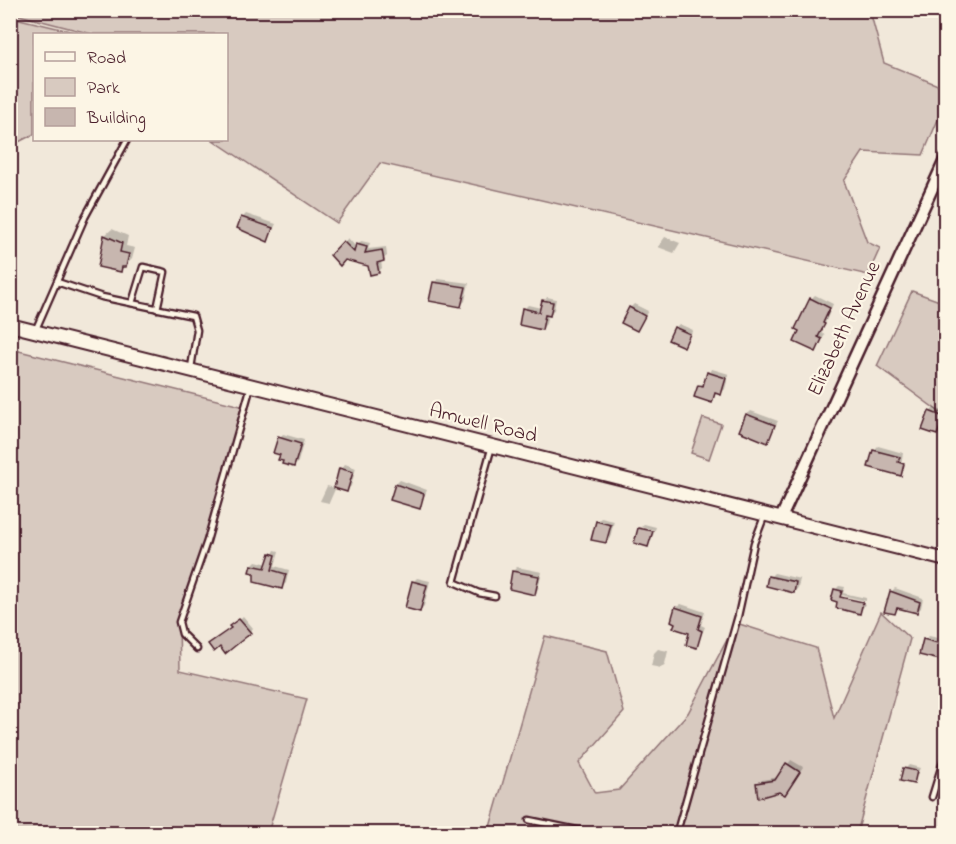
<svg xmlns="http://www.w3.org/2000/svg" width="956" height="844" font-family="'Indie Flower',sans-serif">
  <rect width="100%" height="100%" fill="#f1e8da"/>
  <filter id="ink" filterUnits="userSpaceOnUse"><feTurbulence type="fractalNoise" baseFrequency=".0167" numOctaves="2"/><feDisplacementMap in="SourceGraphic" scale="12" xChannelSelector="R" yChannelSelector="G"/><feConvolveMatrix kernelMatrix="1 2 1 2 8 2 1 2 1" color-interpolation-filters="sRGB"/></filter>
  <g filter="url(#ink)">
    <g fill="#d8cac0" stroke="#917476" stroke-width="1.5">
      <polygon points="10,11 870,11 884,63 945,88 945,103 923,155 863,152 844,181 867,242 880,248 868,275 380,163 337,223 213,140 226,140 226,34 92,34 11,13"/>
      <polygon points="11,17 82,34 34,34 34,134 11,146"/>
      <polygon points="912,291 945,303 945,416 877,366"/>
      <polygon points="11,349 249,408 189,585 179,622 180,670 307,699 268,833 11,834"/>
      <polygon points="703,418 721,424 709,459 691,453"/>
      <polygon points="881,612 910,639 857,833 488,834 545,636 607,651 624,712 579,763 595,793 619,790 688,713 736,623 816,648 834,718"/>
    </g>
    <g fill="#0003">
      <polygon points="246,214 276,224 268,240 242,218"/>
      <polygon points="112,229 128,236 126,246 135,248 132,259 121,270 100,266 105,235"/>
      <polygon points="665,237 680,243 674,253 658,247"/>
      <polygon points="348,238 356,247 361,241 370,243 368,249 386,247 387,256 381,261 382,268 378,272 370,265 332,255"/>
      <polygon points="438,279 469,283 465,301 461,305 434,283"/>
      <polygon points="815,295 833,304 821,333 825,335 815,350 811,299"/>
      <polygon points="547,297 556,299 554,310 548,314 546,324 542,328 524,309 528,305 541,308"/>
      <polygon points="634,304 648,311 637,329 630,308"/>
      <polygon points="679,324 693,330 684,345 675,328"/>
      <polygon points="712,369 729,374 725,389 721,393 717,392 712,401 699,385 706,382"/>
      <polygon points="934,408 946,412 941,429 937,433 930,412"/>
      <polygon points="751,411 778,421 768,441 747,415"/>
      <polygon points="283,434 304,440 298,462 294,466 281,454 279,438"/>
      <polygon points="878,446 903,453 900,472 903,472 900,474 874,450"/>
      <polygon points="345,464 356,468 351,486 347,490 336,487 329,503 320,501 327,486 335,488 341,469"/>
      <polygon points="400,480 427,490 419,508 396,484"/>
      <polygon points="601,518 614,521 610,538 606,542 597,522"/>
      <polygon points="644,524 656,527 655,530 641,527"/>
      <polygon points="640,528 654,533 648,545 636,542"/>
      <polygon points="275,550 279,551 275,566 289,570 286,583 282,587 255,572 252,565 256,561 268,564"/>
      <polygon points="517,567 542,572 538,589 534,593 513,571"/>
      <polygon points="774,573 800,579 798,588 794,592 770,577"/>
      <polygon points="417,578 430,581 424,606 420,610 413,582"/>
      <polygon points="839,586 845,587 843,593 866,598 866,601 841,595 841,598 865,604 860,613 839,601 835,590"/>
      <polygon points="895,588 923,598 921,608 917,612 899,607 894,613 891,592"/>
      <polygon points="681,604 705,612 701,625 705,627 696,647 676,608"/>
      <polygon points="243,616 253,628 250,632 214,640 222,634 223,636"/>
      <polygon points="929,636 946,640 944,660 925,640"/>
      <polygon points="658,649 668,651 665,664 661,668 651,666 654,653"/>
      <polygon points="791,760 803,767 789,789 758,784 762,780 779,777"/>
      <polygon points="909,765 920,768 913,783 905,769"/>
    </g>
    <g fill="#c7b6af" stroke="#4a1f2b" stroke-width="1.5">
      <polygon points="241,217 273,228 268,242 237,228"/>
      <polygon points="104,235 122,243 120,252 129,254 126,267 122,267 121,272 98,267"/>
      <polygon points="343,241 354,252 356,244 367,247 365,253 382,250 384,261 377,263 379,273 370,275 368,266 345,260 340,266 330,255"/>
      <polygon points="433,282 466,287 461,307 429,301"/>
      <polygon points="810,298 830,308 823,323 825,324 818,337 822,339 816,352 794,342 799,331 795,329"/>
      <polygon points="542,300 553,302 550,316 545,315 542,330 519,325 522,308 539,312"/>
      <polygon points="629,307 645,316 637,331 621,323"/>
      <polygon points="674,327 690,334 684,347 668,340"/>
      <polygon points="707,372 726,378 721,395 715,393 712,403 694,397 698,385 703,386"/>
      <polygon points="929,411 944,417 937,435 922,430"/>
      <polygon points="746,414 775,425 768,443 739,431"/>
      <polygon points="278,437 301,444 294,467 282,464 283,461 278,460 280,455 273,453"/>
      <polygon points="873,450 900,457 898,462 904,464 901,476 868,467"/>
      <polygon points="339,468 353,472 347,492 334,488"/>
      <polygon points="395,484 424,494 420,509 390,500"/>
      <polygon points="596,521 611,525 606,543 591,540"/>
      <polygon points="638,528 653,531 648,547 634,543"/>
      <polygon points="270,553 276,555 272,570 286,574 282,589 254,582 254,573 249,572 251,565 265,568"/>
      <polygon points="512,571 539,576 535,595 509,589"/>
      <polygon points="768,576 796,582 794,593 766,586"/>
      <polygon points="412,581 427,585 420,612 405,608"/>
      <polygon points="834,589 842,591 840,597 863,602 860,614 836,608 837,602 831,600"/>
      <polygon points="890,591 920,602 917,613 897,608 895,614 884,612"/>
      <polygon points="675,607 702,616 698,629 702,631 697,648 686,645 689,633 673,628 675,623 671,621"/>
      <polygon points="239,619 251,633 225,654 220,647 214,652 208,644 231,628 229,626"/>
      <polygon points="923,639 945,645 944,661 919,655"/>
      <polygon points="786,763 800,772 785,795 779,792 758,798 756,783 775,780"/>
      <polygon points="903,768 917,771 914,784 900,781"/>
    </g>
    <g fill="none" stroke-linecap="round" stroke-linejoin="round">
      <g stroke="#4a1f2b" stroke-width="9">
        <g id="service">
          <polyline points="936,179 946,183"/>
          <polyline points="57,282 102,297 193,316 197,330 191,368"/>
          <polyline points="132,303 143,267 165,272 157,309"/>
          <polyline points="36,329 85,217 127,140"/>
          <polyline points="492,446 454,582 479,593 495,596"/>
          <polyline points="197,649 182,634 179,622 207,541 251,386"/>
          <polyline points="932,797 946,752"/>
          <polyline points="529,820 596,834"/>
          <polyline points="674,834 678,828 738,616 754,543 764,517"/>
        </g>
      </g>
      <g stroke="#4a1f2b" stroke-width="15">
        <polyline id="tertiary" points="781,518 946,158"/>
      </g>
      <g stroke="#4a1f2b" stroke-width="16">
        <polyline id="secondary" points="10,325 946,560"/>
      </g>
      <use href="#service" stroke="#fcf5e5" stroke-width="4.5"/>
      <use href="#tertiary" stroke="#fcf5e5" stroke-width="10"/>
      <use href="#secondary" stroke="#fcf5e5" stroke-width="12"/>
    </g>
  </g>
  <g text-anchor="middle" dominant-baseline="central" stroke-width="4.5" stroke-linejoin="round" paint-order="stroke">
    <g font-size="21" fill="#4a1f2b" stroke="#fcf5e5">
      <text transform="translate(845 329) rotate(-65)">Elizabeth Avenue</text>
      <text transform="translate(483 424) rotate(14)">Amwell Road</text>
    </g>
  </g>
  <rect width="956" height="844" fill="none" stroke="#fcf5e5" stroke-width="36"/>
  <rect x="18" y="18" width="920" height="808" fill="none" stroke="#4a1f2b" stroke-width="2" filter="url(#ink)"/>
  <rect x="33" y="33" width="195" height="108" fill="#fcf5e5" stroke="#b59f9b" stroke-width="1.5"/>
  <rect x="45" y="52" width="30" height="9" fill="#fcf5e5" stroke="#b59f9b" stroke-width="1.5"/>
  <text x="87" y="63" font-size="18" fill="#4a1f2b">Road</text>
  <rect x="45" y="78" width="30" height="18" fill="#d8cac0" stroke="#b59f9b" stroke-width="1.5"/>
  <text x="87" y="93" font-size="18" fill="#4a1f2b">Park</text>
  <rect x="45" y="108" width="30" height="18" fill="#c7b6af" stroke="#b59f9b" stroke-width="1.5"/>
  <text x="87" y="123" font-size="18" fill="#4a1f2b">Building</text>
</svg>
